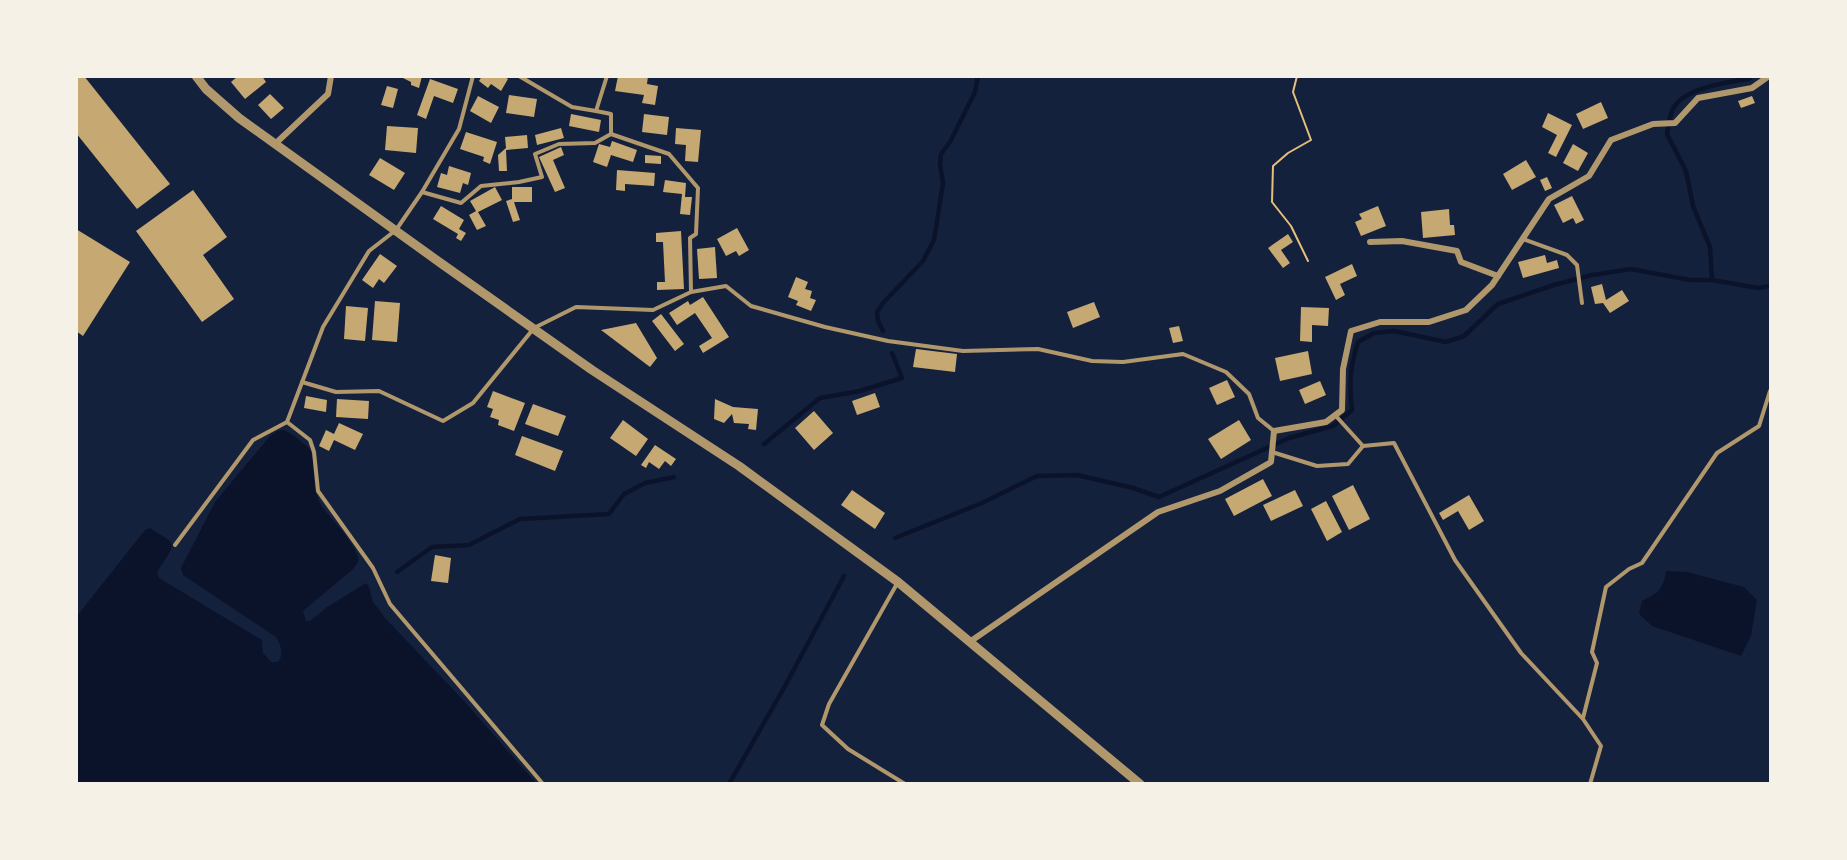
<svg xmlns="http://www.w3.org/2000/svg" width="1847" height="860" font-family="Inter,sans-serif">
  <rect width="100%" height="100%" fill="#14213d"/>
  <g fill="#0b132b">
    <path d="M284,430l8,4 18,15c7,20 0,40 13,59 7,9 39,43 35,54 -1,3 -4,5 -6,8l-49,41 3,10h4l17,-14 39,-24 3,4 4,15 13,17 78,82 72,82h-459v-167l68,-86 5,-2 19,12 3,5 -2,7 -13,20 2,6 103,62 1,13 8,9h7c6,-8 3,-17 -2,-25l-93,-62 -2,-7 34,-66 55,-66 7,-5z"/>
    <path d="M1666,571l21,1 57,15 13,13 -6,36 -10,20 -89,-30 -13,-12 3,-13c17,-8 21,-12 24,-30z"/>
  </g>
  <g fill="none" stroke-linecap="round" stroke-linejoin="round">
    <g stroke="#0b132b" stroke-width="4.5">
      <polyline points="1712,280 1758,288 1770,286"/>
      <polyline points="883,331 878,321 877,312 884,302 923,261 934,240 943,183 940,164 941,154 950,142 975,92 978,76"/>
      <polyline points="764,444 820,398 860,391 902,378 892,353"/>
      <path d="M895,538l87,-35 55,-27 40,-1 56,13 26,9 130,-59 44,-12 19,-16c-3,-25 -2,-44 6,-68l16,-9 20,-2 52,11 18,-6 34,-32 56,-19 38,-10 39,-6 59,11h22l-2,-33 -17,-41 -7,-35 -19,-37c1,-7 2,-16 5,-23 9,-23 56,-29 77,-32l2,-3"/>
      <polyline points="397,572 432,547 469,545 520,519 609,514 624,494 645,483 674,477"/>
      <polyline points="729,784 785,686 844,576"/>
    </g>
  </g>
  <g fill="#c6a872">
    <polygon points="76,76 84,76 170,184 137,209 76,133"/>
    <polygon points="238,76 262,76 266,82 245,99 231,82"/>
    <polygon points="399,76 422,76 419,88 411,85 411,82"/>
    <polygon points="482,76 504,76 508,79 501,91 491,84 488,88 479,81"/>
    <polygon points="618,76 648,76 647,84 658,86 655,105 642,103 644,95 615,91"/>
    <polygon points="430,79 458,89 453,103 434,96 426,119 417,115"/>
    <polygon points="387,86 398,89 393,108 381,105"/>
    <polygon points="270,94 284,108 271,119 258,105"/>
    <polygon points="509,95 537,99 534,117 506,113"/>
    <polygon points="478,96 499,107 491,123 470,111"/>
    <polygon points="1752,96 1755,103 1741,108 1738,101"/>
    <polygon points="1601,102 1608,118 1583,129 1576,114"/>
    <polygon points="1548,113 1572,125 1556,157 1548,153 1557,135 1542,127"/>
    <polygon points="571,114 601,120 599,132 569,126"/>
    <polygon points="644,114 669,117 667,135 642,132"/>
    <polygon points="387,126 418,128 416,153 385,150"/>
    <polygon points="561,128 564,138 537,145 535,135"/>
    <polygon points="676,128 701,130 698,162 685,161 686,145 675,144"/>
    <polygon points="466,132 497,142 490,164 483,161 484,157 460,149"/>
    <polygon points="527,135 528,148 506,150 507,171 499,171 498,155 506,148 505,137"/>
    <polygon points="612,141 637,150 633,162 611,155 607,167 593,162 599,144 610,147"/>
    <polygon points="1573,144 1588,153 1578,171 1563,163"/>
    <polygon points="561,147 564,155 553,160 565,188 555,192 539,157"/>
    <polygon points="645,155 661,156 661,164 645,163"/>
    <polygon points="380,158 405,173 394,190 369,175"/>
    <polygon points="1526,160 1536,177 1512,190 1503,174"/>
    <polygon points="449,166 471,173 468,185 463,183 460,193 437,187 441,173 447,175"/>
    <polygon points="617,170 655,173 654,186 625,184 625,191 616,190"/>
    <polygon points="1547,177 1552,188 1545,191 1540,180"/>
    <polygon points="665,180 686,183 685,197 692,197 690,215 680,214 682,194 663,192"/>
    <polygon points="495,187 502,200 478,212 486,226 477,230 469,215 476,211 470,201"/>
    <polygon points="512,187 532,187 532,202 514,202 520,220 513,222 506,201 512,199"/>
    <polygon points="193,190 227,237 203,255 234,299 202,322 136,231"/>
    <polygon points="1572,196 1584,220 1576,224 1573,218 1563,223 1554,205"/>
    <polygon points="441,206 464,220 459,229 466,233 461,241 456,238 458,234 433,219"/>
    <polygon points="1378,206 1386,226 1361,236 1355,222 1362,219 1359,214"/>
    <polygon points="1449,209 1450,225 1454,225 1455,235 1423,238 1421,212"/>
    <polygon points="737,228 749,250 739,256 736,251 726,256 717,239"/>
    <polygon points="76,229 130,262 83,336 76,331"/>
    <polygon points="681,231 684,289 657,290 657,282 665,282 663,242 656,242 656,233"/>
    <polygon points="1288,234 1293,242 1281,250 1290,263 1283,268 1268,248"/>
    <polygon points="715,247 717,278 699,279 697,249"/>
    <polygon points="380,254 397,266 384,283 379,279 373,288 362,280"/>
    <polygon points="1545,255 1547,263 1557,260 1559,268 1523,278 1518,262"/>
    <polygon points="1352,264 1357,276 1340,284 1345,295 1336,300 1325,277"/>
    <polygon points="796,277 808,282 805,289 812,291 810,298 816,300 811,311 796,305 798,301 788,297"/>
    <polygon points="1602,284 1606,300 1622,290 1629,301 1610,313 1603,303 1595,304 1591,287"/>
    <polygon points="703,297 729,337 703,353 699,346 712,338 695,313 677,325 669,313 688,301 690,305"/>
    <polygon points="375,301 400,303 397,342 372,340"/>
    <polygon points="1094,302 1100,317 1073,328 1067,312"/>
    <polygon points="346,306 368,308 365,341 344,339"/>
    <polygon points="1301,307 1329,308 1328,326 1312,325 1312,342 1300,341"/>
    <polygon points="661,314 684,344 675,351 652,321"/>
    <polygon points="636,323 657,358 650,367 601,330"/>
    <polygon points="1179,326 1183,341 1173,343 1169,328"/>
    <polygon points="916,349 957,354 955,372 913,367"/>
    <polygon points="1308,351 1312,374 1280,381 1275,358"/>
    <polygon points="1227,380 1235,397 1217,405 1209,388"/>
    <polygon points="1320,381 1326,395 1305,404 1299,390"/>
    <polygon points="493,391 525,403 514,431 498,425 499,420 490,417 493,409 487,407"/>
    <polygon points="875,393 880,407 857,415 852,401"/>
    <polygon points="306,396 327,400 326,412 304,408"/>
    <polygon points="337,399 369,401 368,419 336,417"/>
    <polygon points="715,399 733,407 758,409 756,430 748,429 749,424 734,423 732,414 724,423 714,419"/>
    <polygon points="533,404 566,416 558,436 525,424"/>
    <polygon points="814,411 833,433 814,450 795,428"/>
    <polygon points="623,420 648,439 636,456 610,438"/>
    <polygon points="1239,420 1251,440 1221,459 1208,439"/>
    <polygon points="339,423 363,434 355,450 334,440 329,451 319,446 326,430 334,434"/>
    <polygon points="522,436 563,451 555,471 515,455"/>
    <polygon points="655,445 676,459 671,466 665,461 659,469 649,462 646,468 641,465"/>
    <polygon points="1263,479 1272,496 1234,516 1225,499"/>
    <polygon points="1353,485 1370,519 1349,530 1332,496"/>
    <polygon points="852,490 885,513 875,529 841,505"/>
    <polygon points="1295,490 1303,506 1271,521 1263,505"/>
    <polygon points="1469,495 1484,521 1469,530 1458,511 1443,520 1439,513"/>
    <polygon points="1326,501 1342,532 1327,541 1311,509"/>
    <polygon points="435,555 451,558 448,583 431,581"/>
  </g>
  <g fill="none" stroke-linecap="round" stroke-linejoin="round">
    <polyline stroke="#e5c07b" stroke-width="2" points="1297,76 1293,92 1311,140 1288,153 1273,166 1272,202 1291,226 1308,261"/>
    <g stroke="#b1986c" stroke-width="4">
      <polyline points="519,76 572,107 596,111"/>
      <polyline points="422,192 461,203 481,186 519,182 542,177 535,154 559,144 595,143 611,134"/>
      <polyline points="1523,239 1567,255 1577,265 1582,303"/>
      <polyline points="691,292 726,286 751,306 825,327 888,341 963,351 1038,349 1092,361 1123,362 1183,354 1226,372 1249,394 1258,418 1274,431"/>
      <polyline points="302,382 336,392 379,391 443,421 473,403 534,328 576,307 653,310 691,292 690,238 696,234 698,188 669,154 611,134 611,114 596,111 607,76"/>
      <polyline points="1335,415 1363,446 1394,443 1455,560 1521,653 1583,719 1601,746 1590,784"/>
      <polyline points="287,422 310,440 314,452 318,491 373,568 390,604 543,784"/>
      <polyline points="1272,452 1317,466 1348,464 1363,446"/>
      <polyline points="175,545 253,440 287,422 323,327 369,251 396,230 422,192 459,129 473,76"/>
      <polyline points="898,582 829,704 822,725 848,749 905,784"/>
      <polyline points="1583,718 1597,663 1592,652 1606,587 1629,569 1642,563 1717,453 1759,426 1770,391"/>
    </g>
    <g stroke="#b1986c" stroke-width="6">
      <polyline points="275,144 328,94 331,76"/>
      <polyline points="1370,242 1402,241 1457,251 1461,262 1498,276"/>
      <polyline points="971,641 1158,512 1220,491 1271,462 1274,431 1326,422 1342,410 1343,369 1351,331 1380,322 1429,322 1466,310 1492,285 1549,199 1589,176 1611,140 1653,124 1675,123 1698,98 1752,88 1769,76"/>
    </g>
    <polyline stroke="#b1986c" stroke-width="9" points="196,76 206,89 239,118 442,264 592,370 739,466 898,582 1140,784"/>
  </g>
  <rect width="1847" height="860" fill="none" stroke="#f6f1e7" stroke-width="156"/>
</svg>
